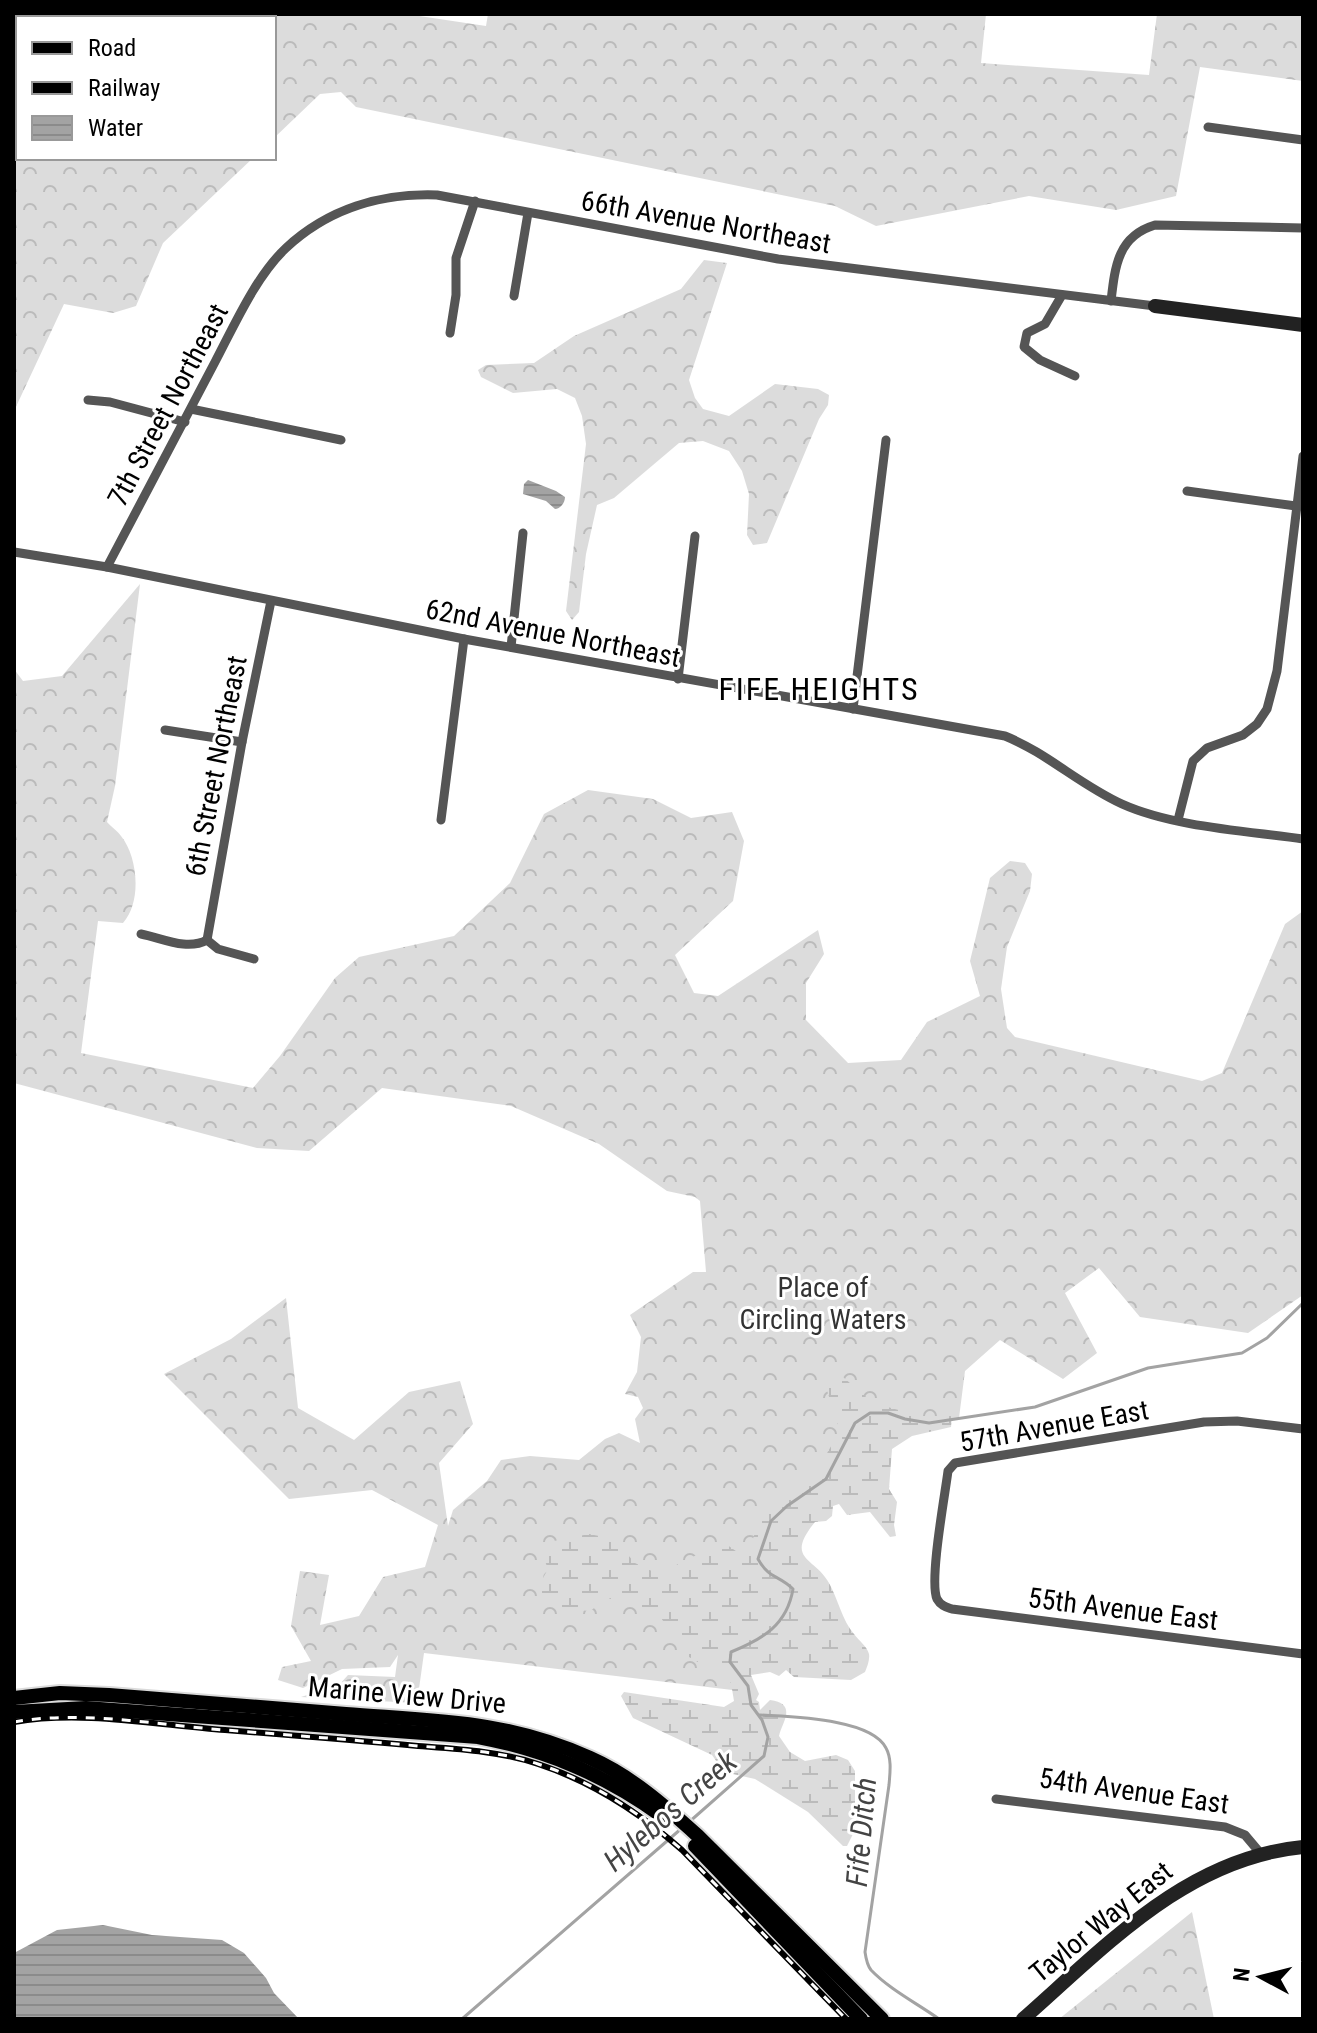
<svg xmlns="http://www.w3.org/2000/svg" width="1317" height="2033" font-family="'Roboto Condensed',sans-serif">
  <defs>
    <pattern id="forest-crowns" width="20" height="18" patternUnits="userSpaceOnUse" patternTransform="scale(2)"><rect width="20" height="18" fill="#dcdcdc"/><path d="M2 6a3 3 0 1 1 6 0M12 15a3 3 0 1 1 6 0" fill="none" stroke="#bbb"/></pattern>
    <pattern id="wetland-marsh" width="20" height="14" patternUnits="userSpaceOnUse" patternTransform="scale(2)"><rect width="20" height="14" fill="#dcdcdc"/><path d="M1 5h8M5 5V1M11 12h8M15 12V8" fill="none" stroke="#bbb"/></pattern>
    <pattern id="water-rules" width="6" height="5" patternUnits="userSpaceOnUse" patternTransform="scale(2)"><rect width="6" height="5" fill="#a3a3a3"/><path d="M0 2.5h6" fill="none" stroke="#8b8b8b"/></pattern>
  </defs>
  <rect width="100%" height="100%" fill="#fff"/>
  <g fill="url(#forest-crowns)">
    <polygon points="14,14 406,14 486,26 488,14 986,14 981,63 1149,75 1157,14 1303,14 1303,81 1200,67 1176,196 1116,210 1029,196 876,226 835,206 356,107 341,92 320,94 274,138 274,18 18,18 18,158 253,158 163,243 136,306 113,313 64,304 14,411"/>
    <polygon points="704,260 727,263 689,380 695,398 703,409 729,416 775,384 818,389 829,395 828,405 819,419 767,543 753,545 747,535 749,494 742,471 729,451 703,441 679,443 614,498 597,505 586,554 579,612 572,620 566,611 586,444 582,416 575,398 557,389 513,393 481,377 478,370 486,365 534,363 574,336 681,289"/>
    <path d="M140,584l-25,202 -8,36c4,5 11,9 14,14 17,21 21,66 2,87l-25,-2 -17,132 172,35 27,-32 55,-78 24,-21 95,-21 56,-53 34,-69 44,-24 65,9 38,19 41,-6 12,29 -11,60 -58,54 19,38 24,3 100,-66 6,24 -18,29v37l42,43 53,-3 26,-38 53,-26 -10,-35 20,-83 20,-17 15,2 7,11 -2,17 -23,56 -6,42 6,39 8,9 187,44 20,-8 63,-149 18,-13v384l-55,38 -108,-16 -41,-49 -34,25 32,60 -34,26 -63,-39 -35,31 -6,47 -30,5 -59,-10 -139,239 18,40 -325,-39 -7,50 -116,-6 38,-12 9,-10 47,2 3,-22 -8,12 -48,2 -39,19 -25,-8 4,-13 29,-6 -20,-35 9,-55 29,4 -9,50 39,-9 24,-39 42,-10 13,-42 -66,-35 -83,9 -125,-125 67,-35 55,-41 12,110 56,32 55,-48 51,-11 13,43 -34,39 9,63 5,-16 34,-29 14,-21 29,-4 49,4 26,-21 14,-6 21,10 -5,-24 8,-11 -5,-11 -13,-3 12,-22 4,-35 -11,-22 63,-43h13l-6,-71 -5,-4 -28,-6 -68,-47 -88,-38 -129,-18 -73,63 -52,-3 -243,-65v-414l9,12 39,-5z"/>
    <polygon points="1192,1912 1214,2019 1059,2019"/>
  </g>
  <path fill="url(#wetland-marsh)" d="M843,1377l30,26 51,14 28,-1 -1,11 -39,9 -20,13 -3,40 8,13 -3,23 2,11 -6,1 -20,-25 -23,3 -8,-11 -6,2 -1,10 -6,5 -11,1c-31,38 0,35 14,61 9,16 13,37 25,51 5,7 13,12 15,20 1,6 -2,13 -4,18l-14,8 -57,-3 -8,-7 -7,6 -9,-4 -19,3 8,19 -3,6 3,2 1,8 10,-10c28,4 12,22 9,36l11,16 15,9 31,-6 12,5 7,11v59l-8,16h-4l-35,-34 -53,-33 -31,-7 -12,-17 -79,-37 -12,-22 3,-4 100,15 10,-6 -3,-18 -17,-20 -9,3 -16,-9 -10,-18 -21,-24 -50,-17 -18,13c-18,-1 -36,-2 -51,-13l-1,-11 10,-18 -5,-13 6,-14 40,-8 25,5 21,24 23,11 65,-32 20,14 6,-4 11,-36 16,-15 37,-24 27,-46 -16,-50z"/>
  <g fill="url(#water-rules)">
    <path d="M528,480l28,11 9,6c0,6 -5,12 -10,12l-9,-8 -23,-7 1,-10z"/>
    <polygon points="103,1925 152,1935 222,1940 244,1953 266,1978 274,1993 299,2019 14,2019 14,1953 57,1930"/>
  </g>
  <g fill="none" stroke-linecap="round" stroke-linejoin="round">
    <g stroke="#a3a3a3" stroke-width="3">
      <path d="M760,1715c30,2 111,3 126,33 6,11 4,25 3,37l-24,167c1,7 2,13 6,18 18,19 47,34 68,49"/>
      <path d="M688,1823l76,-67 4,-19 -6,-17 -11,-15 -3,-19 -18,-24 1,-10c32,-13 56,-27 62,-63 -14,-14 -24,-10 -35,-30l13,-38 16,-15 39,-27 29,-56 15,-10h18l17,6 24,4 106,-16 113,-39 94,-15 25,-15 36,-35"/>
      <polyline points="462,2019 682,1828"/>
    </g>
    <g stroke="#dbdbdb" stroke-width="18">
      <g id="primary">
        <path d="M14,1698l46,-5 49,2c79,7 158,13 237,19 89,7 160,6 244,44 41,18 75,48 108,78l184,183"/>
        <path d="M14,1712l72,-4 392,29c69,13 127,38 184,79"/>
        <polyline points="695,1846 861,2019"/>
      </g>
    </g>
    <g stroke="#555" stroke-width="9">
      <polyline points="1208,127 1303,140"/>
      <polyline points="1062,295 1045,324 1027,333 1024,347 1040,360 1075,376"/>
      <polyline points="514,296 528,213"/>
      <path d="M1111,301c4,-35 7,-65 44,-76l148,3"/>
      <polyline points="450,333 456,295 456,258 475,201"/>
      <polyline points="88,400 110,402 185,422"/>
      <polyline points="191,409 341,440"/>
      <polyline points="1187,491 1296,506"/>
      <path d="M14,552l93,15 357,72 541,97c42,17 75,49 117,68 51,23 125,27 181,35"/>
      <path d="M107,567c36,-68 72,-137 108,-205 19,-36 41,-86 71,-114 42,-39 95,-55 151,-53l341,64 377,47"/>
      <polyline points="511,647 523,533"/>
      <polyline points="678,679 695,536"/>
      <polyline points="853,709 886,440"/>
      <polyline points="165,730 242,742"/>
      <polyline points="441,820 464,639"/>
      <polyline points="1178,820 1193,761 1207,748 1243,735 1257,724 1267,709 1277,671 1303,456"/>
      <path d="M141,934c21,4 46,17 66,6"/>
      <polyline points="207,940 242,742 271,601"/>
      <polyline points="207,940 218,949 254,959"/>
      <path d="M1303,1429l-66,-8 -33,1 -249,41 -7,8c-3,24 -19,110 -11,128 4,7 9,8 15,10l351,45"/>
      <polyline points="996,1799 1225,1827 1245,1835 1261,1854"/>
    </g>
    <g stroke="#222" stroke-width="14">
      <polyline points="1155,306 1303,325"/>
      <path d="M1023,2019c83,-73 164,-161 280,-172"/>
    </g>
    <use href="#primary" stroke="#000" stroke-width="14"/>
    <g stroke="#000" stroke-width="6">
      <path id="rail" d="M14,1722c68,-12 143,3 211,8 65,5 129,10 193,16 40,3 81,5 120,18 55,18 101,48 144,86l164,169"/>
    </g>
    <use href="#rail" stroke="#fff" stroke-width="3" stroke-dasharray="9" stroke-linecap="butt"/>
  </g>
  <g text-anchor="middle" dominant-baseline="central" stroke-width="6" stroke-linejoin="round" paint-order="stroke">
    <g font-size="28" fill="#000" stroke="#fff">
      <text transform="translate(706 222) rotate(10)">66th Avenue Northeast</text>
      <text transform="translate(168 405) rotate(-62)">7th Street Northeast</text>
      <text transform="translate(553 633) rotate(11)">62nd Avenue Northeast</text>
      <text transform="translate(216 766) rotate(-79)">6th Street Northeast</text>
      <text transform="translate(1054 1426) rotate(-10)">57th Avenue East</text>
      <text transform="translate(1123 1609) rotate(7)">55th Avenue East</text>
      <text transform="translate(407 1695) rotate(5)">Marine View Drive</text>
      <text transform="translate(1134 1791) rotate(8)">54th Avenue East</text>
      <text transform="translate(1101 1922) rotate(-39)">Taylor Way East</text>
    </g>
    <g font-size="28" fill="#333" stroke="#fff">
      <text x="823" y="1287">Place of<tspan x="823" dy="32">Circling Waters</tspan></text>
    </g>
    <g font-size="30" font-style="italic" fill="#444" stroke="#fff">
      <text transform="translate(670 1811) rotate(-41)">Hylebos Creek</text>
      <text transform="translate(861 1832) rotate(-85)">Fife Ditch</text>
    </g>
    <g font-size="32" letter-spacing="2" fill="#000" stroke="#fff">
      <text x="819" y="689">FIFE HEIGHTS</text>
    </g>
  </g>
  <rect width="1317" height="2033" fill="none" stroke="#000000" stroke-width="32"/>
  <rect x="16" y="16" width="260" height="144" fill="#ffffff" stroke="#999999" stroke-width="2"/>
  <rect x="32" y="42" width="40" height="12" fill="#000000" stroke="#999999" stroke-width="2"/>
  <text x="88" y="56" font-size="24" fill="#000000">Road</text>
  <rect x="32" y="82" width="40" height="12" fill="#000000" stroke="#999999" stroke-width="2"/>
  <text x="88" y="96" font-size="24" fill="#000000">Railway</text>
  <rect x="32" y="116" width="40" height="24" fill="url(#water-rules)" stroke="#999999" stroke-width="2"/>
  <text x="88" y="136" font-size="24" fill="#000000">Water</text>
  <g transform="translate(1261 1977) rotate(277)" stroke="#ffffff" stroke-width="6" paint-order="stroke">
  <path d="M0-6L14 30L0 20L-14 30Z" fill="#000000"/>
  <text y="-12" font-size="22" font-weight="bold" text-anchor="middle" fill="#000000">N</text>
  </g>
</svg>
